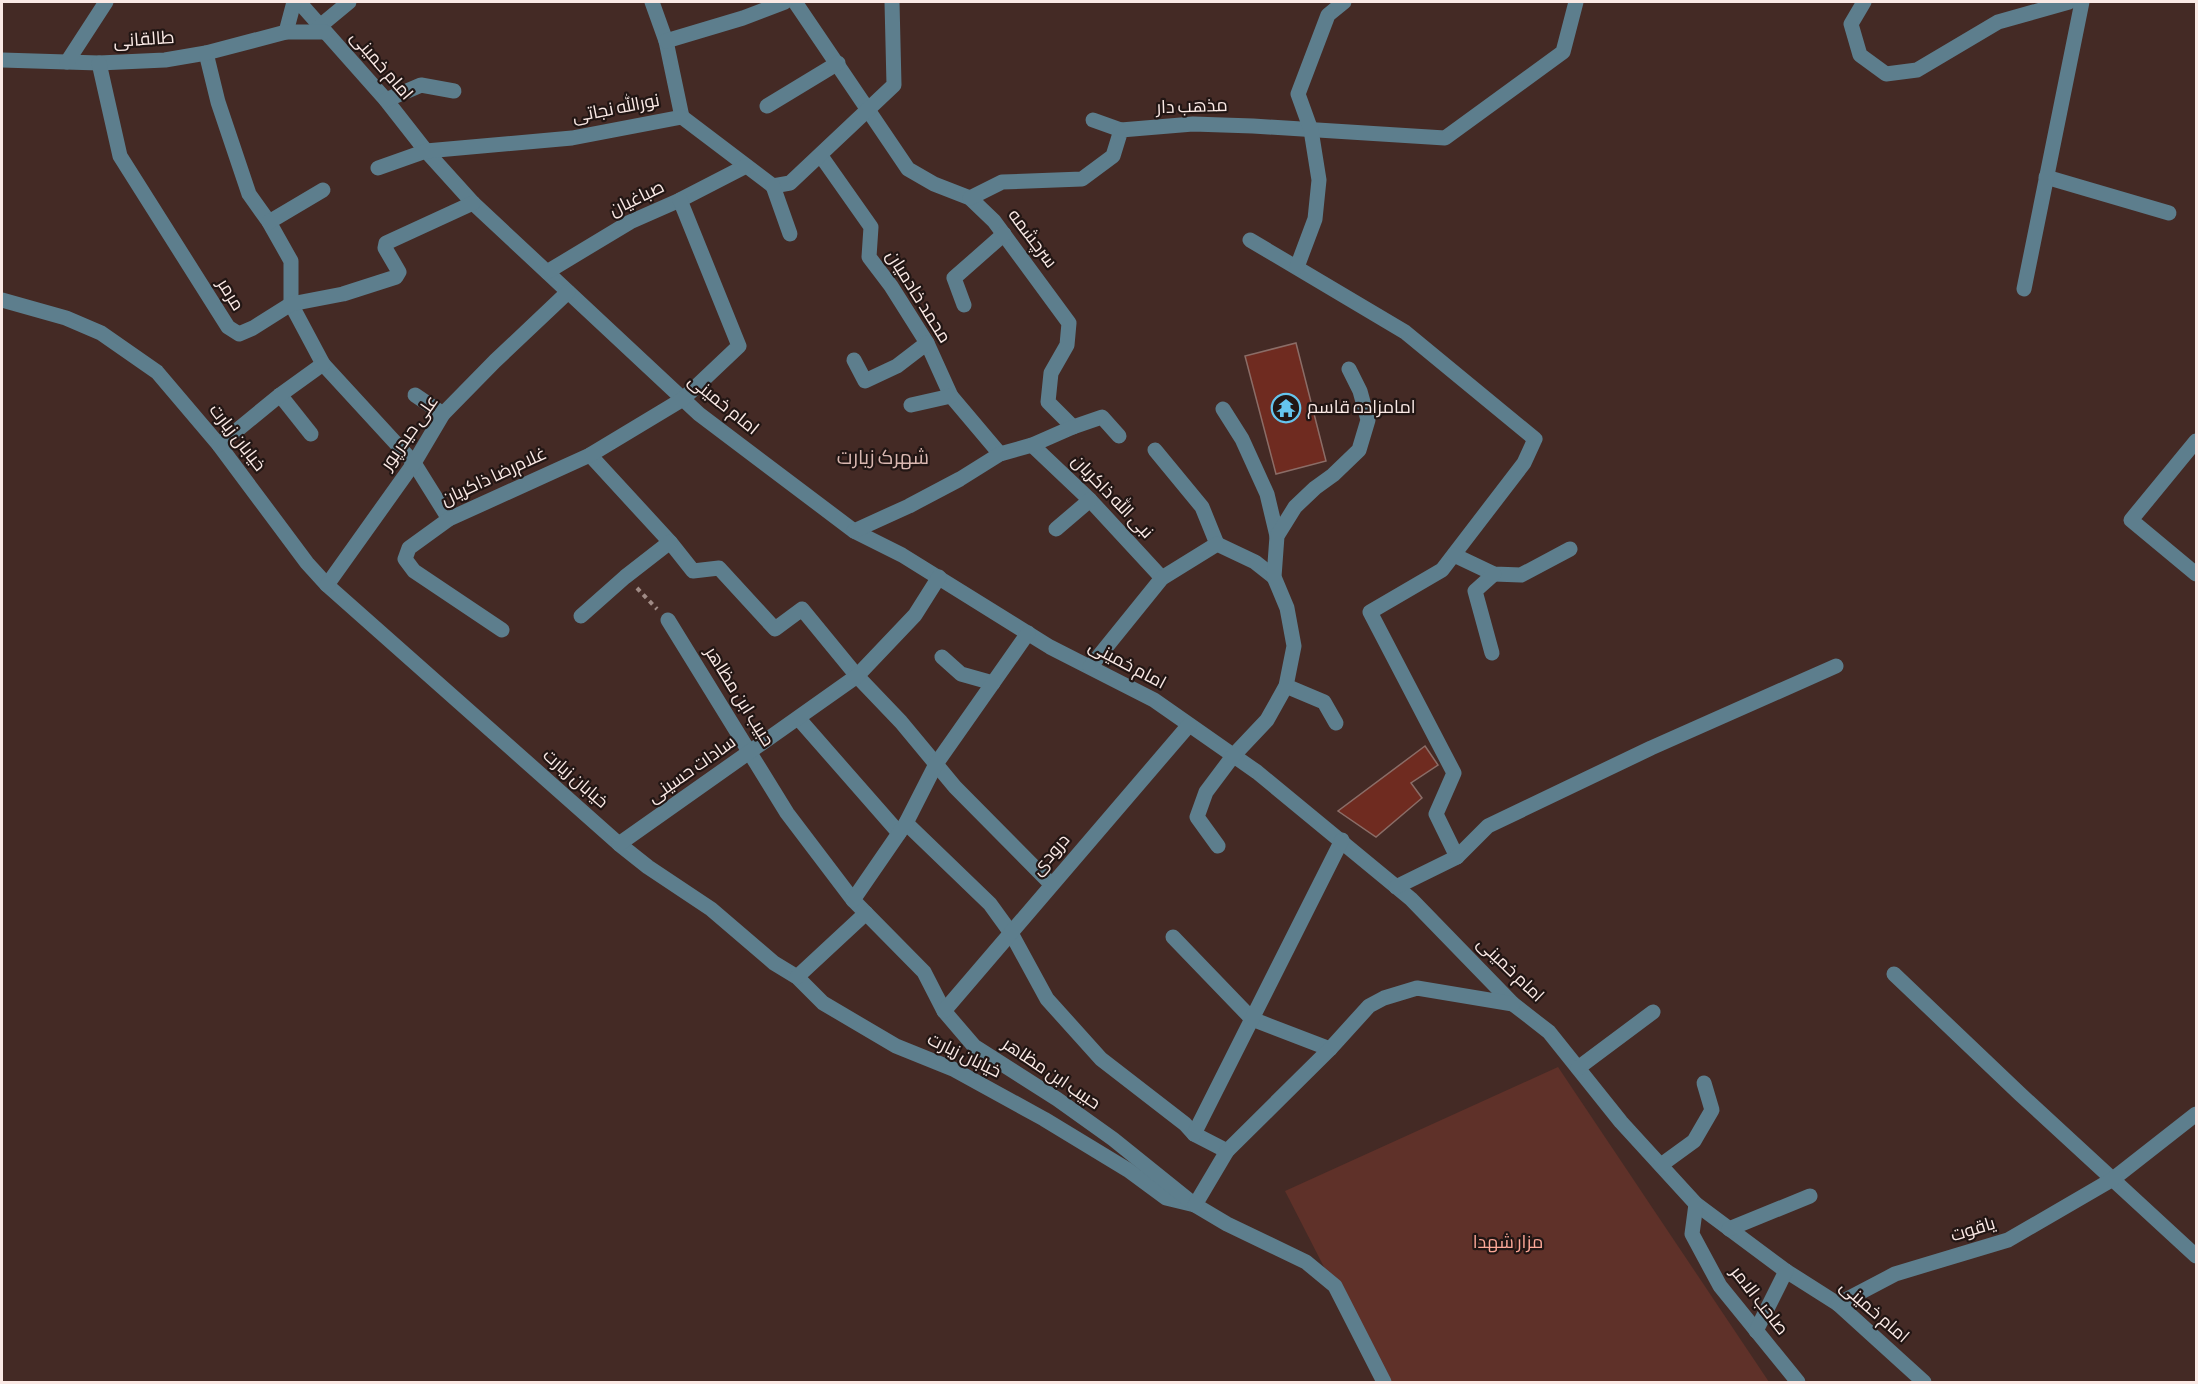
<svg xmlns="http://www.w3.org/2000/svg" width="2198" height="1384" font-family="'Alegreya Sans',Cairo,sans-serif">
  <rect width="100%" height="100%" fill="#442a25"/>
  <polygon fill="#5f3129" points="1558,1067 1769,1382 1383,1382 1285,1191"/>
  <g fill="#6f2b20" stroke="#8b6d67" stroke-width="1.5">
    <polygon points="1296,343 1326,461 1276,474 1245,356"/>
    <polygon points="1425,746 1438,765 1411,783 1422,798 1376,837 1338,811"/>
  </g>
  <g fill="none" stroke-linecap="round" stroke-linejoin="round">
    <polyline stroke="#a08b86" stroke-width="4" stroke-dasharray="4.5 4.5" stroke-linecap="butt" points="637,588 657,609"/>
    <g stroke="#5d7e8d" stroke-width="15">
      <polyline points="299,2 386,100 426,151 473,203 699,414 854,531 902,555 1050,647 1154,700 1257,772 1411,899 1513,1004 1549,1032 1621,1122 1696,1204 1786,1271 1838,1304 1924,1382"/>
      <polyline points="652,2 666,41 682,117"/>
      <polyline points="795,2 908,169 934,184 970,198 994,221 1069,323 1067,345 1051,373 1048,402 1073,427"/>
      <polyline points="1864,2 1851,24 1860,55 1886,74 1917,70 1998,22 2069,2"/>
      <polyline points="320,26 349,2"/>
      <polyline points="286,32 294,2"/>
      <polyline points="666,41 743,18 785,2"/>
      <polyline points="206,53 218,102 249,194 269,222 291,261 291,304 323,364 414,463 449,519"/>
      <polyline points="2,60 99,63 165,60 206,53 286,32 325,32"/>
      <polyline points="67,62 106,2"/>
      <polyline points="99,63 120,156 228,327 239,334 253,328 291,304 343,294 396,277 399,272 385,248 386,243 473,203"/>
      <polyline points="386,100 421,85 454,91"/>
      <polyline points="767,106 838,63"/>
      <polyline points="1093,120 1121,130"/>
      <polyline points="821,156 871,227 869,257 891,286 927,343 951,396 1000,454"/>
      <polyline points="378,168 426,151 572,138 682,117 773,186 790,183 894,85 892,2"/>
      <polyline points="2046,177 2169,213"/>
      <polyline points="773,186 790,234"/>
      <polyline points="970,198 1002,182 1082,179 1113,156 1121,130 1193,124 1253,126 1445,138 1563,52 1576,2"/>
      <polyline points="269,222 323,190"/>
      <polyline points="1250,240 1405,332 1535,439 1524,463 1442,570 1370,612 1454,773 1436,814 1457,857"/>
      <polyline points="1297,267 1315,219 1319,180 1311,130 1298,94 1328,15 1344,2"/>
      <polyline points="547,272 630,222 680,200 746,166"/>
      <polyline points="2024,289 2082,2"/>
      <polyline points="2,300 66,318 101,333 157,372 219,445 307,563 327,585 619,844 648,867 711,909 774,963 797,977 823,1003 896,1046 953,1069 1044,1119 1128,1170 1166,1198 1195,1205"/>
      <polyline points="964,305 954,278 1004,234"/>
      <polyline points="854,360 865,381 897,366 927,343"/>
      <polyline points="280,395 311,434"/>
      <polyline points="415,395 443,414"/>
      <polyline points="911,405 951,396"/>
      <polyline points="1223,409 1242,439 1267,494 1277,536"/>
      <polyline points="2196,441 2131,520 2196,574"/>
      <polyline points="219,445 280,395 323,364"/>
      <polyline points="1032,445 1090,500 1162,578"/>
      <polyline points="1155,450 1202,507 1217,544"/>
      <polyline points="590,455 670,542 693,571 719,568 775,629 802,609 857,676 901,722 955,787 1051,884"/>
      <polyline points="1056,529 1090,500"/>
      <polyline points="854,531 909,506 960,479 1000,454 1032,445 1073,427 1102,417 1119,436"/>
      <polyline points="1454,555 1494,574 1521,575 1570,549"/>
      <polyline points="327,585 414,463 443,414 495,361 568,292"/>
      <polyline points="581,616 625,577 670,542"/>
      <polyline points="668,620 787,813 853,900 924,972 944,1011 974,1046 1057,1099 1113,1139 1195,1205 1227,1224 1306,1262 1335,1286 1384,1382"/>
      <polyline points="502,630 414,571 405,559 409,548 449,519 590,455 683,399 739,346 680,200"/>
      <polyline points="1492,653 1475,591 1494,574"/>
      <polyline points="942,657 961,674 993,683"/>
      <polyline points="1090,667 1162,578 1217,544 1255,562 1274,577"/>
      <polyline points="1286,686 1324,702 1336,723"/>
      <polyline points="799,719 899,833"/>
      <polyline points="906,823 990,904 1011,933 1047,999 1101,1059 1185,1124 1194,1134 1227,1151"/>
      <polyline points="619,844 857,676 915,615 939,577"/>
      <polyline points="1218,846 1197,817 1206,792 1233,756 1267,720 1286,686 1294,646 1287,608 1274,577 1277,536 1295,507 1315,488 1333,475 1359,450 1368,420 1360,391 1349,369"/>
      <polyline points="1396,887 1457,857 1488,826 1651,748 1836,666"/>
      <polyline points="853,900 906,823 936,764 1028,633"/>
      <polyline points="1173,937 1252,1019 1330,1049"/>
      <polyline points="1894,974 2020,1094 2196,1256"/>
      <polyline points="797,977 866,913"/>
      <polyline points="944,1011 1189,725"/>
      <polyline points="1578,1068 1653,1012"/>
      <polyline points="1194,1134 1342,840"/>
      <polyline points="1661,1165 1694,1141 1712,1110 1704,1083"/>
      <polyline points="1696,1204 1692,1234 1720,1286 1798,1382"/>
      <polyline points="1195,1205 1227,1151 1330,1049 1369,1006 1384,998 1417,988 1513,1004"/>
      <polyline points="1729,1229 1810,1196"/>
      <polyline points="1838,1304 1895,1274 2008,1240 2113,1179 2196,1114"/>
      <polyline points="1756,1331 1786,1271"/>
    </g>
  </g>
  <defs>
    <g id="temple-ring" transform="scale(1.5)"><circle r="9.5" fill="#221614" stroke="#65c5ee" stroke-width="1.5"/><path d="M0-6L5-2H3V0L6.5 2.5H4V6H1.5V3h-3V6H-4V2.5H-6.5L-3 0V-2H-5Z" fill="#65c5ee"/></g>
  </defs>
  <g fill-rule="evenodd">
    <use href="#temple-ring" x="1286" y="408"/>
  </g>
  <g text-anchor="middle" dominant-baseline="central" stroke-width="4.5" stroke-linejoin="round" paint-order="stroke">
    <g font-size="18" fill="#fae9e5" stroke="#221614">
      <text transform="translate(144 40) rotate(-4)">طالقانی</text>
      <text transform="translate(381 66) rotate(49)">امام خمینی</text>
      <text transform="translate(1192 107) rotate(-2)">مذهب دار</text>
      <text transform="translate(616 109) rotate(-11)">نورالله نجاتی</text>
      <text transform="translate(637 199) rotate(-26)">صباغیان</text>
      <text transform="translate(1032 239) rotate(53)">سرچشمه</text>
      <text transform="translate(230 295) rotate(58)">مرمر</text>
      <text transform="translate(918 297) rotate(58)">محمد خادمیان</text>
      <text transform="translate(723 405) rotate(39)">امام خمینی</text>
      <text transform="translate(410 433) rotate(-55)">علی حیدرپور</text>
      <text transform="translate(237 438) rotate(52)">خیابان زیارت</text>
      <text transform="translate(494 477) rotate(-25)">غلام‌رضا ذاکریان</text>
      <text transform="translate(1112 497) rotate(46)">نبی الله ذاکریان</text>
      <text transform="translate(1127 665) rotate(28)">امام خمینی</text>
      <text transform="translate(739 697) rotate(58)">حبیب ابن مظاهر</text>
      <text transform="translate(692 770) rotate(-35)">سادات حسینی</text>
      <text transform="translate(575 779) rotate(41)">خیابان زیارت</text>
      <text transform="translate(1051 855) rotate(-49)">درودی</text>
      <text transform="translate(1510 970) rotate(44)">امام خمینی</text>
      <text transform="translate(964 1056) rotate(26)">خیابان زیارت</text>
      <text transform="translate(1051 1074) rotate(34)">حبیب ابن مظاهر</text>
      <text transform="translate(1973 1230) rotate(-17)">یاقوت</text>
      <text transform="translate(1759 1301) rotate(52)">صاحب الامر</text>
      <text transform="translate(1874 1312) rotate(41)">امام خمینی</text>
    </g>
    <g font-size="18" fill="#fae9e5" stroke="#221614" text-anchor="start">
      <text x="1307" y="408">امامزاده قاسم</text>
    </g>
    <g font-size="18" fill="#fda898" stroke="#221614">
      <text x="1508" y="1243">مزار شهدا</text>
    </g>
    <g font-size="20" fill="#d9b7b0" stroke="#221614">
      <text x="883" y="458">شهرک زیارت</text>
    </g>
  </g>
  <rect width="2198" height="1384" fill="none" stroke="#fae9e5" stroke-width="6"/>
</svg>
